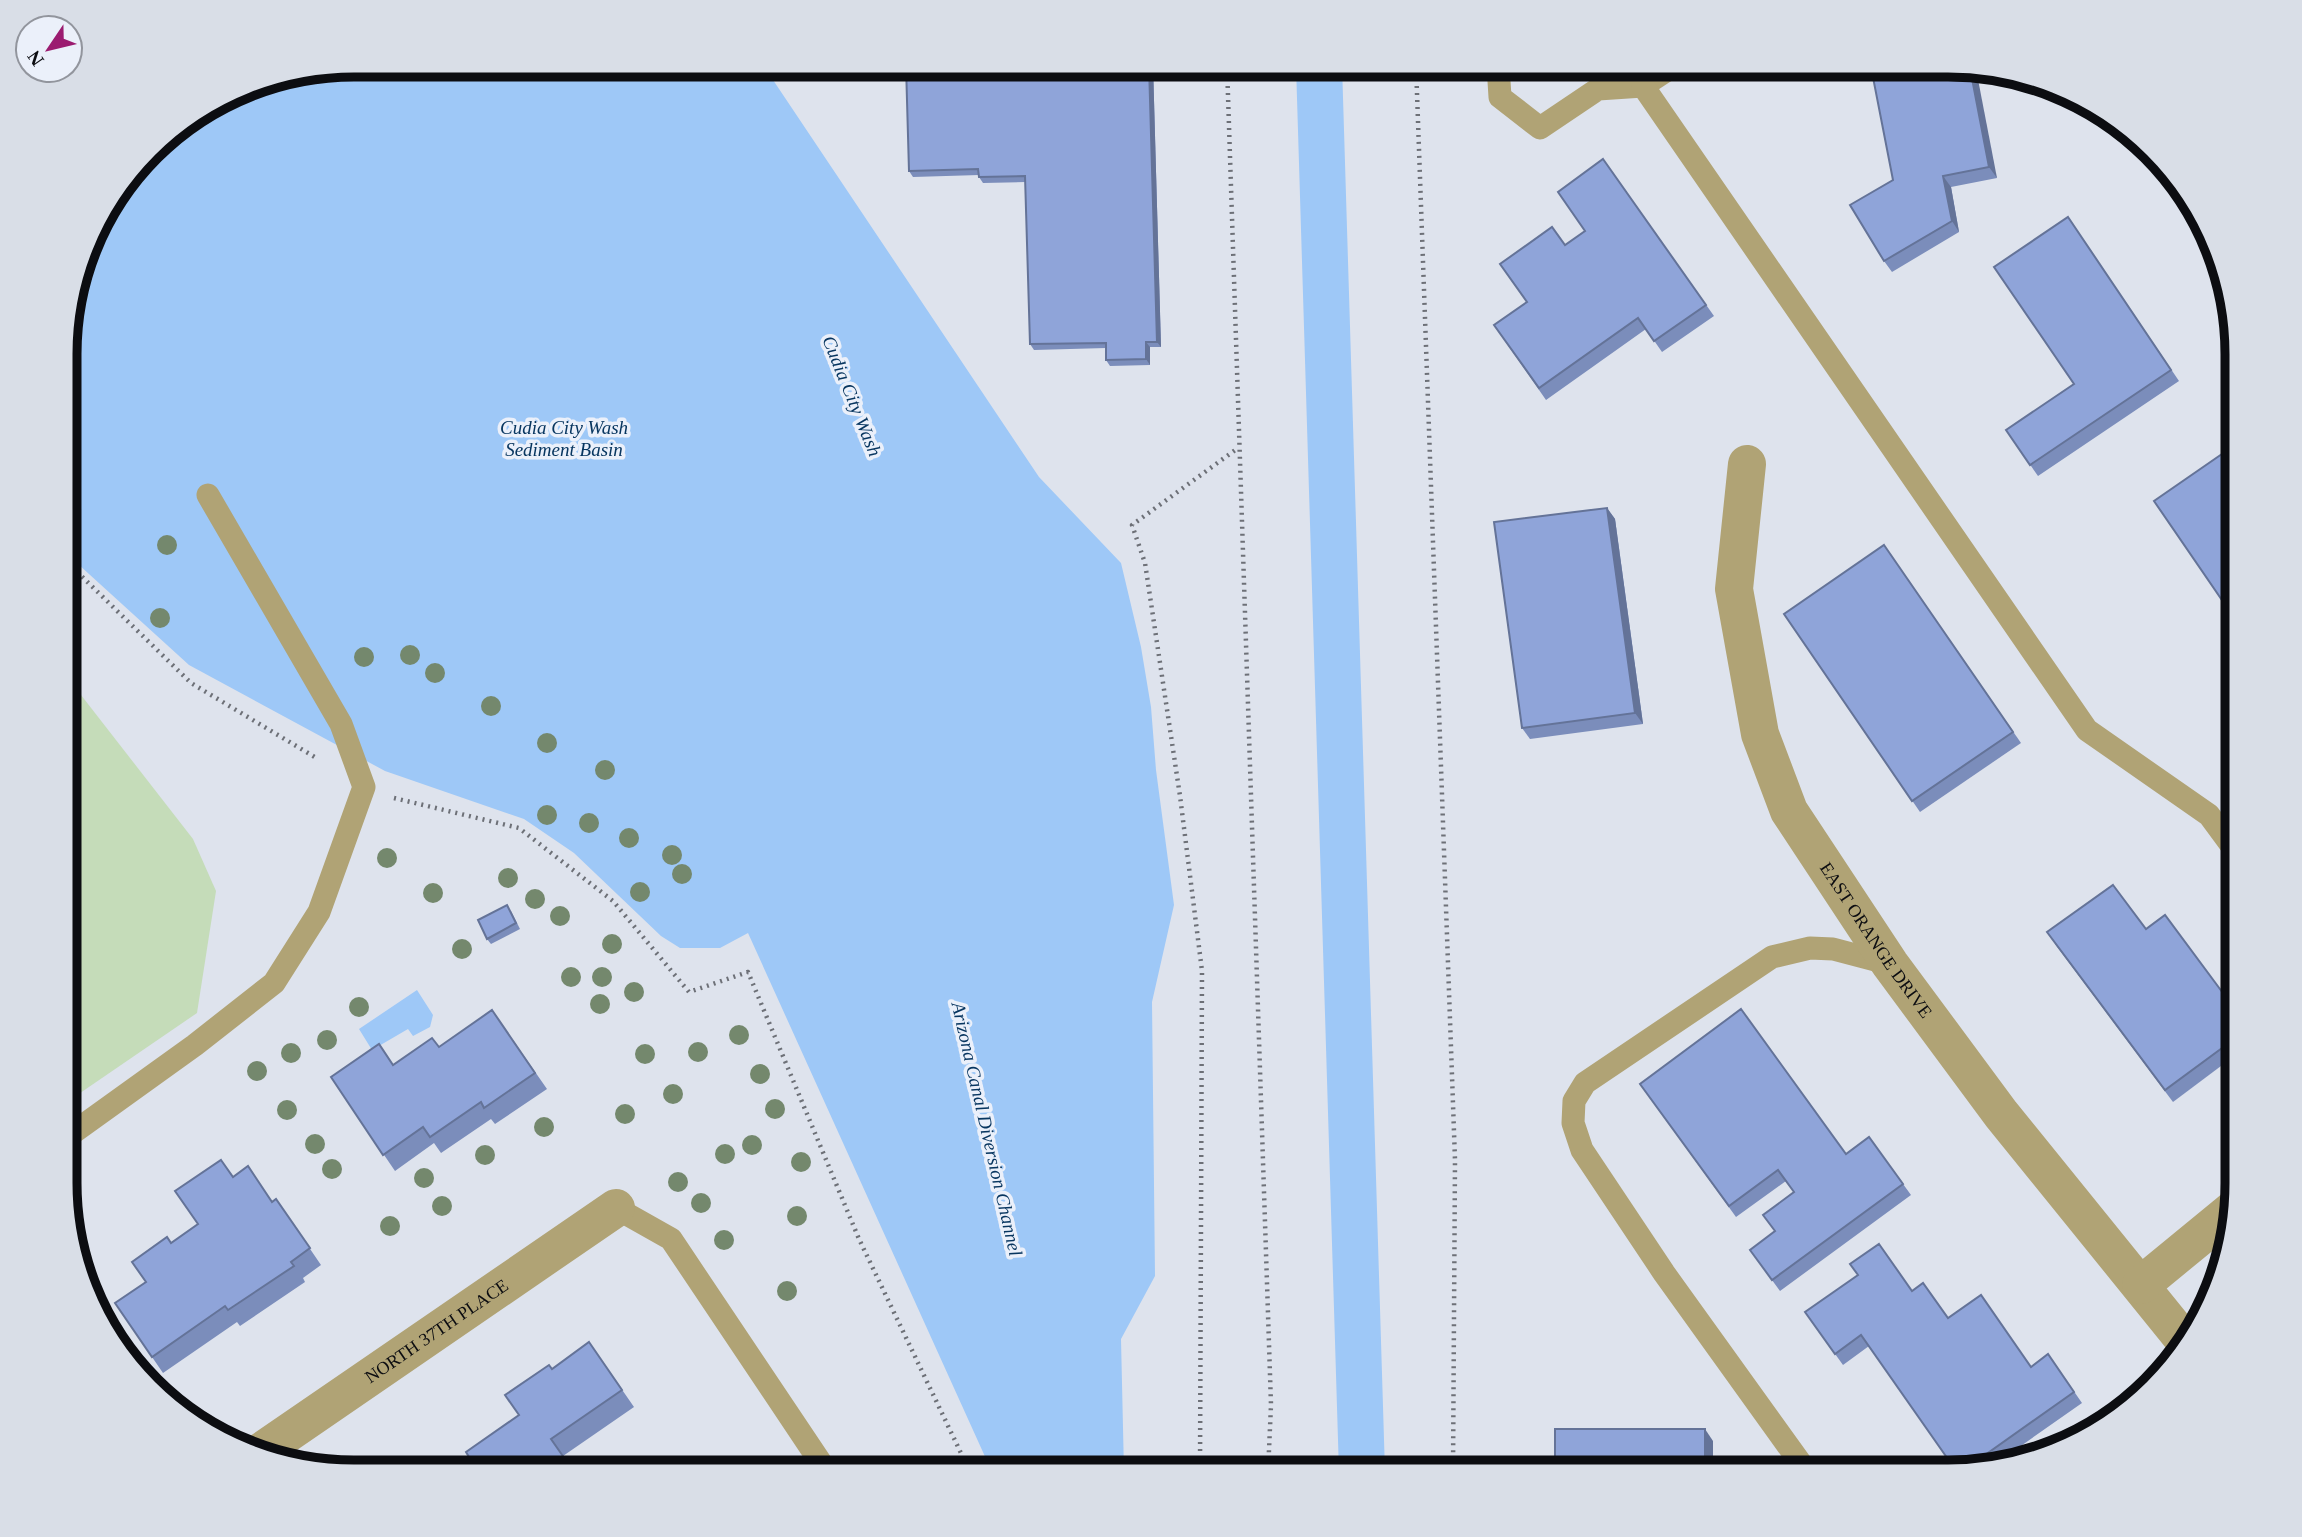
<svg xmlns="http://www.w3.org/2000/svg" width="2302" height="1537" font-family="Georgia,serif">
  <rect width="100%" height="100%" fill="#dee3ed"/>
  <polygon fill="#c5dcb9" points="67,677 193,839 216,891 197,1013 67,1102"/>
  <g fill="#9ec8f7">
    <polygon points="354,65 763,65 1039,477 1121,563 1141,647 1151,707 1156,770 1174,905 1152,1002 1155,1276 1121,1339 1124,1472 992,1472 748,933 720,948 680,948 661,936 574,853 524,819 385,771 189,665 67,554 67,316 95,225 163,137 243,87"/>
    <polygon points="417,990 433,1015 430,1027 413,1036 408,1029 372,1050 359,1029"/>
  </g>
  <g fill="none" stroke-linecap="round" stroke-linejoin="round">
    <polyline stroke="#9ec8f7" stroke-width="46" points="1319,65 1362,1472"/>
    <g stroke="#6d7077" stroke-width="4.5" stroke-dasharray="2 5" stroke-linecap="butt">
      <polyline points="1227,65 1271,1405 1268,1472"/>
      <polyline points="1416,65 1455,1160 1453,1472"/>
      <polyline points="67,562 191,683 318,759"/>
      <polyline points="394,798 519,828 613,901 689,992 748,972 859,1239 970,1472"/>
      <polyline points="1200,1472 1202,971 1180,796 1145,563 1132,525 1238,448"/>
    </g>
    <g stroke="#b0a375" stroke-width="23">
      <polyline points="1498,65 1500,97 1540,128 1598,89 1643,86 1675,65"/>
      <polyline points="1643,86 2087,730 2209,815 2237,853"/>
      <polyline points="67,1137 195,1045 274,983 319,912 364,787 341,724 208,495"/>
      <polyline points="616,1208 671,1239 827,1472"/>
      <polyline points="1807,1472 1664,1273 1582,1150 1573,1123 1574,1101 1585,1083 1772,957 1810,948 1833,949 1890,964"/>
    </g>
    <g stroke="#b0a375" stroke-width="38">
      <path id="s1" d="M1747,464l-13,125 26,145 29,77 101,153 111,150 187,231"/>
      <polyline points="2141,1285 2236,1207"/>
      <path id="s2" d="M256,1455l360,-247"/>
    </g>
  </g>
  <g fill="#74886d">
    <circle cx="167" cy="545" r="10"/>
    <circle cx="160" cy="618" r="10"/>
    <circle cx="410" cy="655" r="10"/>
    <circle cx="364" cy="657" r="10"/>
    <circle cx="435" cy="673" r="10"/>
    <circle cx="491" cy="706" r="10"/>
    <circle cx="547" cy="743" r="10"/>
    <circle cx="605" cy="770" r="10"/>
    <circle cx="547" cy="815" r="10"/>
    <circle cx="589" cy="823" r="10"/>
    <circle cx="629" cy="838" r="10"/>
    <circle cx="672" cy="855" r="10"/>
    <circle cx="387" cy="858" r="10"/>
    <circle cx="682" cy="874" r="10"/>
    <circle cx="508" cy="878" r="10"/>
    <circle cx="640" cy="892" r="10"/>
    <circle cx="433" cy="893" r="10"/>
    <circle cx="535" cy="899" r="10"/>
    <circle cx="560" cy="916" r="10"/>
    <circle cx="612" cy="944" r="10"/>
    <circle cx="462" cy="949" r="10"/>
    <circle cx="571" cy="977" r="10"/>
    <circle cx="602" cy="977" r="10"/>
    <circle cx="634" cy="992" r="10"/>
    <circle cx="600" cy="1004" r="10"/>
    <circle cx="359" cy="1007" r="10"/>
    <circle cx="739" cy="1035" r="10"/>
    <circle cx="327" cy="1040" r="10"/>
    <circle cx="698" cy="1052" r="10"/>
    <circle cx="291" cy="1053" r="10"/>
    <circle cx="645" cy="1054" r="10"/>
    <circle cx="257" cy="1071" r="10"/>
    <circle cx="760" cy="1074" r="10"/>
    <circle cx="673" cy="1094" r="10"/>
    <circle cx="775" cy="1109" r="10"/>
    <circle cx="287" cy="1110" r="10"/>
    <circle cx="625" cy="1114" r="10"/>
    <circle cx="544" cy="1127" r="10"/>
    <circle cx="315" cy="1144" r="10"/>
    <circle cx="752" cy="1145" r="10"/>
    <circle cx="725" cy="1154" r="10"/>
    <circle cx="485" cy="1155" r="10"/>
    <circle cx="801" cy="1162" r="10"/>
    <circle cx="332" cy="1169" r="10"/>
    <circle cx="424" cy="1178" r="10"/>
    <circle cx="678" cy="1182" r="10"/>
    <circle cx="701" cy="1203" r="10"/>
    <circle cx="442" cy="1206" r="10"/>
    <circle cx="797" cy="1216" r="10"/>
    <circle cx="390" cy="1226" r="10"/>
    <circle cx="724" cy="1240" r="10"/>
    <circle cx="787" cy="1291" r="10"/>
  </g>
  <g fill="#7b8dbb">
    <polygon points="906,65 1153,65 1161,347 1150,347 1150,365 1110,366 1106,360 1106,348 1034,350 1030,344 1025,182 983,183 979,177 979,175 913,177 909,171"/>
    <polygon points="1949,65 1997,178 1951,187 1959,232 1892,272 1884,261 1893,180"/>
    <polygon points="1603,159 1714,316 1662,352 1646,329 1546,400 1494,325 1527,302 1565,245 1585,231"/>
    <polygon points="2068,217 2179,381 2038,476 2006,430 2074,384"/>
    <polygon points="1607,508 1615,519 1643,724 1530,739 1522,728"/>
    <polygon points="1884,545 2021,743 1920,812 1784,614"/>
    <polygon points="511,911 520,929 491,944 487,939"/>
    <polygon points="2146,929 2237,1012 2237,1054 2173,1102 2055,944"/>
    <polygon points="492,1010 547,1089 495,1124 491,1119 441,1153 434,1143 395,1171 331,1077 393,1065 439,1047"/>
    <polygon points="1640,1084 1846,1154 1869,1137 1911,1195 1780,1291 1750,1250 1775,1232 1794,1192 1786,1181 1736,1217"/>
    <polygon points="276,1199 321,1265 303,1278 305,1282 240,1326 237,1322 163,1373 115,1303 146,1282 171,1243 198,1224 272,1201"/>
    <polygon points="1912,1291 1948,1318 2031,1367 2048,1354 2082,1403 1998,1462 1967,1472 1957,1472 1869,1346 1843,1365 1805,1312"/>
    <polygon points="589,1342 634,1407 563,1456 469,1457 519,1415 552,1369"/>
  </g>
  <g fill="#647398">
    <polygon points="1149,65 1153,65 1161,347 1157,342"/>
    <polygon points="1970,68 1976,69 1997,178 1989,167"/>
    <polygon points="1943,176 1951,187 1959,232 1952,221"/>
    <polygon points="1146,342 1150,347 1150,365 1146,359"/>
    <polygon points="1607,508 1615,519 1643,724 1635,713"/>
    <polygon points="1705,1429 1713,1441 1713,1472 1705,1467"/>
  </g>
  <g fill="#8fa4d9" stroke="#647398" stroke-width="2">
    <polygon points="906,65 1149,65 1157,342 1146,342 1146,359 1106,360 1106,343 1030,344 1025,176 979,177 978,169 909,171"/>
    <polygon points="1870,65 1949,65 1970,68 1989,167 1943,176 1952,221 1884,261 1850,205 1893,180 1871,67"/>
    <polygon points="1603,159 1706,305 1654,341 1638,318 1539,388 1494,325 1527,302 1500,264 1552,227 1565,245 1585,231 1558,192"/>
    <polygon points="2068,217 2171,370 2030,465 2006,430 2074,384 1994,267"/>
    <polygon points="2235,445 2237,447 2237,622 2154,501"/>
    <polygon points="1607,508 1635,713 1522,728 1494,522"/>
    <polygon points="1884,545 2013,732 1912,801 1784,614"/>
    <polygon points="2113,885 2146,929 2165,915 2237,1012 2237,1037 2165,1090 2047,932"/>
    <polygon points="507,905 516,923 487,939 478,920"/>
    <polygon points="1741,1009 1846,1154 1869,1137 1903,1184 1772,1280 1750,1250 1775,1231 1763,1215 1794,1192 1778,1170 1729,1206 1640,1084"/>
    <polygon points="492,1010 535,1073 484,1108 481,1102 430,1137 423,1127 383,1155 331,1077 379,1044 393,1065 432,1038 439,1047"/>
    <polygon points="221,1160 233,1177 248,1166 272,1202 276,1199 310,1248 291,1262 294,1266 228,1310 225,1306 152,1357 115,1303 146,1282 132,1262 167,1237 171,1243 198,1224 175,1191"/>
    <polygon points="1879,1244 1912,1291 1923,1283 1948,1318 1981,1295 2031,1367 2048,1354 2074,1392 1961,1472 1957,1472 1861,1335 1835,1354 1805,1312 1858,1275 1850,1264"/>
    <polygon points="589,1342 622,1390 551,1439 574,1472 446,1472 469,1457 466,1452 519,1415 505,1395 549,1365 552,1369"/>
    <polygon points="1555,1429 1705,1429 1705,1467 1732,1468 1732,1472 1555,1472"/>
    <polygon points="412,1462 420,1472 397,1472"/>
  </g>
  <g text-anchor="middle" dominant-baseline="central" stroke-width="7" stroke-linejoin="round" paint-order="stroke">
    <g font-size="18" fill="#0c0d11" stroke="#ebf0fa">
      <text stroke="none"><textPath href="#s1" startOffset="511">EAST ORANGE DRIVE</textPath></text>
      <text stroke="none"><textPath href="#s2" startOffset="219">NORTH 37TH PLACE</textPath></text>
    </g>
    <g font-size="19" font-style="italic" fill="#083660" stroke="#ebf0fa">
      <text transform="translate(852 396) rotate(68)">Cudia City Wash</text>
      <text x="564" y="427">Cudia City Wash<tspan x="564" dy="22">Sediment Basin</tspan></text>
      <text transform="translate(987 1129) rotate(77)">Arizona Canal Diversion Channel</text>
    </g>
  </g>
  <path d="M0 0H2302V1537H0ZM354 77H1948A277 277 0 0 1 2225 354V1183A277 277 0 0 1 1948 1460H354A277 277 0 0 1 77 1183V354A277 277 0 0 1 354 77Z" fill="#d9dee7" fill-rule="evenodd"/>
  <path fill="none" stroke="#0c0d11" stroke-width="9" d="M354 77H1948A277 277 0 0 1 2225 354V1183A277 277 0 0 1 1948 1460H354A277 277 0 0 1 77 1183V354A277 277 0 0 1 354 77Z"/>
  <g transform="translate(49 49) rotate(235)"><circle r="33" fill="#ebf0fa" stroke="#92959d" stroke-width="2"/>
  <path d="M0-5L12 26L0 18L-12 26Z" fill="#9b1b70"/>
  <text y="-10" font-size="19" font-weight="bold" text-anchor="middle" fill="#0c0d11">N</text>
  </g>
</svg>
